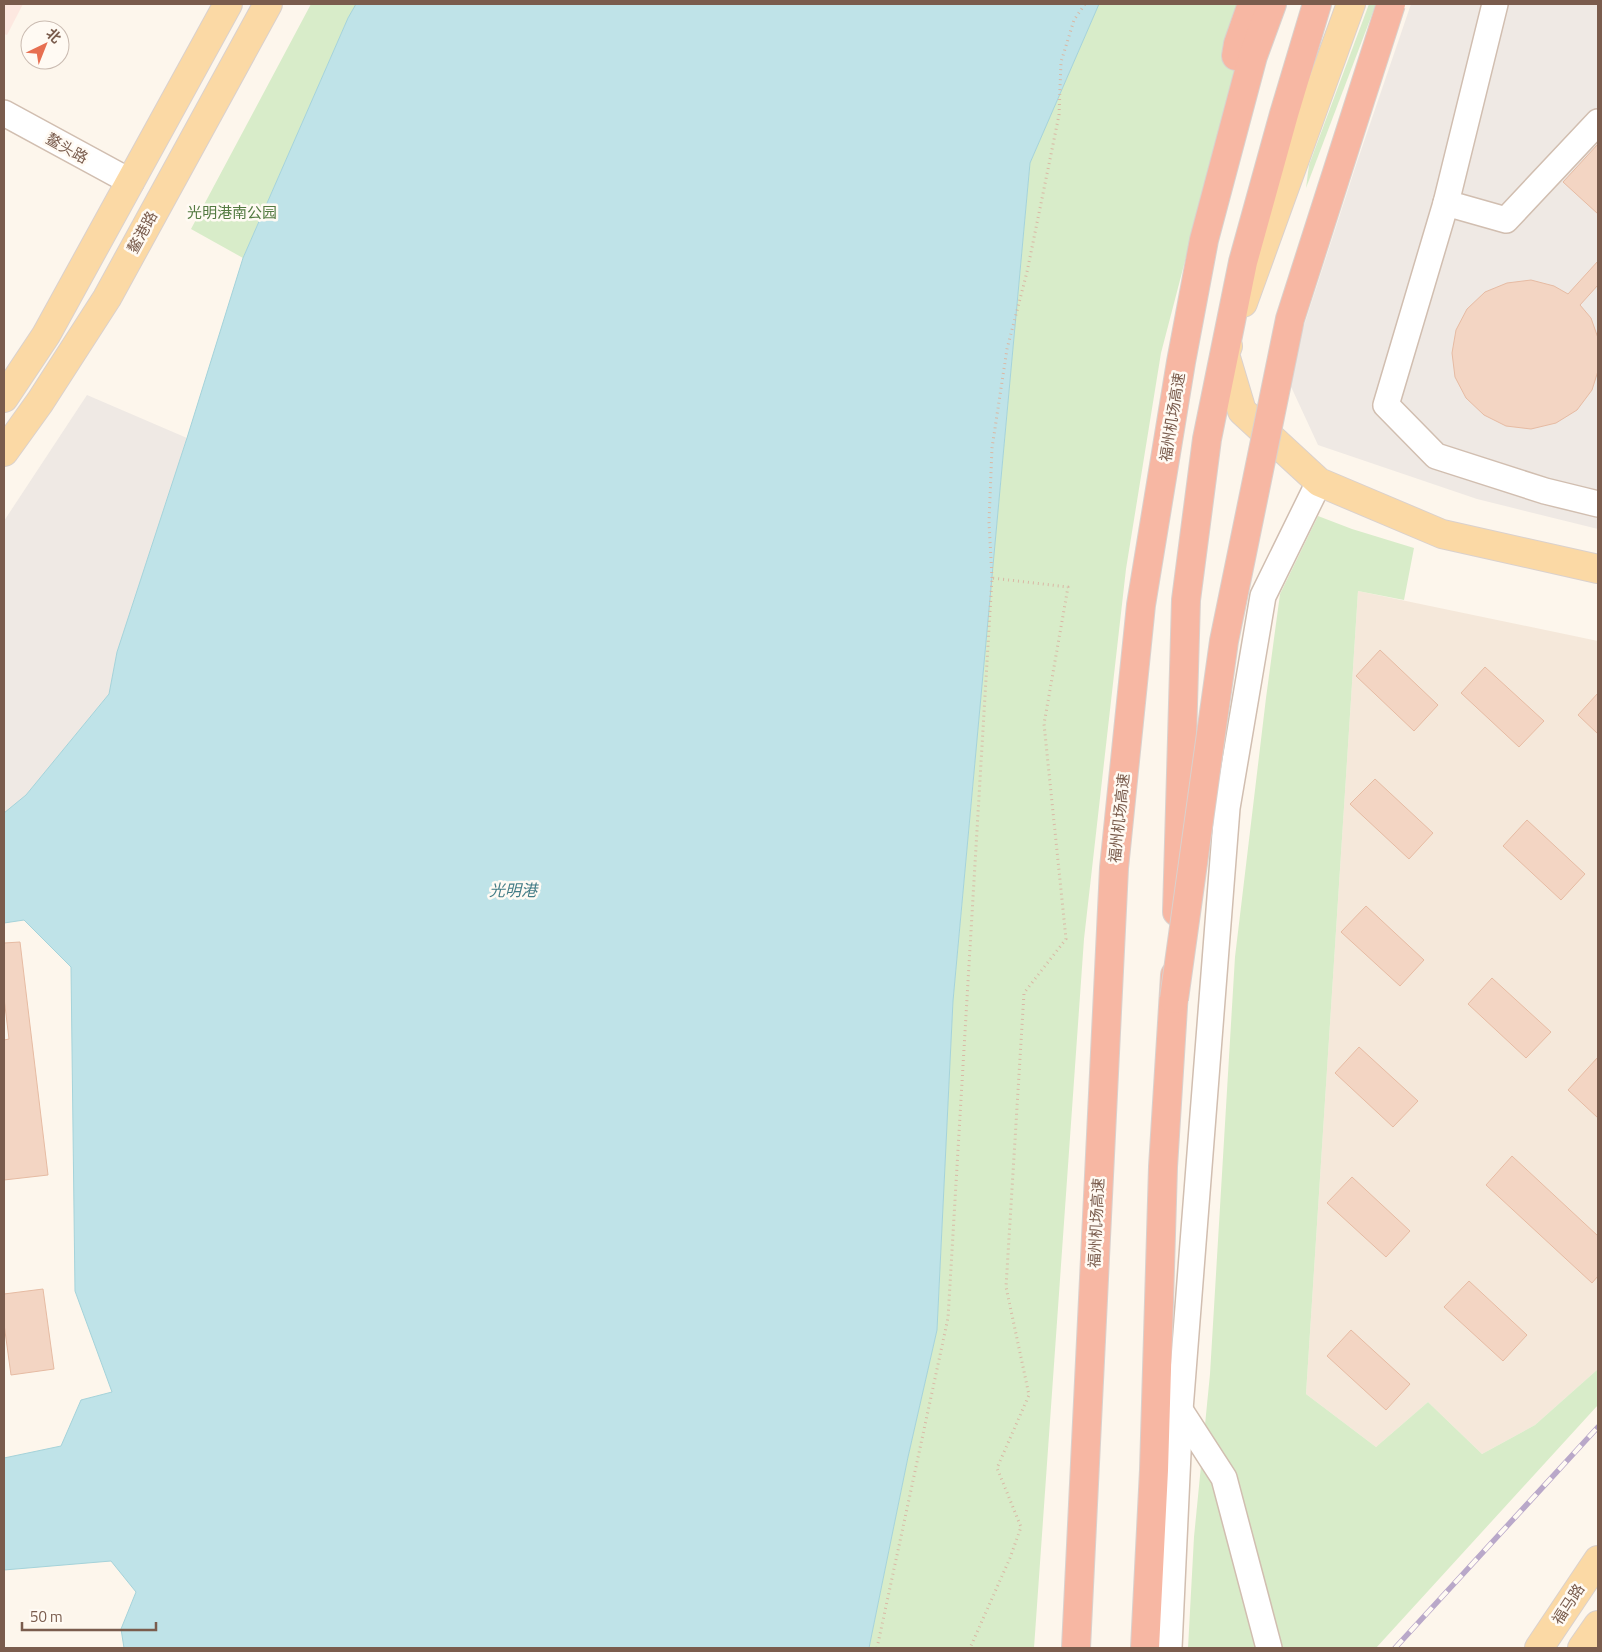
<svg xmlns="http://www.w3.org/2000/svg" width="1602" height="1652" font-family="'Titillium Web','Noto Sans SC',sans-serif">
  <rect width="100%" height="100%" fill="#fdf6ec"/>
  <polygon fill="#f5e8da" points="1358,591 1598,641 1598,1369 1535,1425 1482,1454 1428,1402 1376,1447 1306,1394"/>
  <polygon fill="#fde8e0" points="4,4 23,4 7,35 4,34"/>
  <g fill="#efe9e4">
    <polygon points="1411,4 1598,4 1598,529 1477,499 1318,445 1287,378 1356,165"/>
    <polygon points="87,395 187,438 117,652 109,694 26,795 4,813 4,521"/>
  </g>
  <g fill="#d8ecc9">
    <polygon points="311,4 356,4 348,18 243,258 191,229"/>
    <polygon points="1099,4 1252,4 1161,353 1126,569 1084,939 1034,1648 869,1648 908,1457 937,1330 953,1001 1030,163"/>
    <polygon points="1369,4 1376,4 1306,188 1309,165"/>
    <polygon points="1318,516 1352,529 1414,548 1404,600 1358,591 1306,1394 1376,1447 1428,1402 1482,1454 1535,1425 1598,1369 1598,1405 1376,1648 1188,1648 1194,1537 1210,1374 1235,957 1266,698 1280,594"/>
  </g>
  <polygon fill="#bfe3e8" stroke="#a5d3da" points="356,4 1099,4 1030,163 953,1001 937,1330 908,1457 869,1648 124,1648 121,1629 136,1592 111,1561 4,1570 4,1458 61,1446 81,1400 112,1392 75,1291 71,967 24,920 4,923 4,813 26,795 109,694 117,652 187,438 243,258 348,18"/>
  <g fill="#f3d5c3" stroke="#e6bba3">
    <polygon points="1598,144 1598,214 1563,182"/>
    <polygon points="1598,261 1598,285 1580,305 1591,318 1598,338 1598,371 1592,390 1577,410 1556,423 1531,429 1506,426 1484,415 1466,398 1455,377 1452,353 1456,330 1467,309 1485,292 1507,283 1531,280 1554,286 1568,294"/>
    <polygon points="1380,650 1438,705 1414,731 1356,676"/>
    <polygon points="1485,667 1544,721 1519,747 1461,693"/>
    <polygon points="1598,693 1598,734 1578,715"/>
    <polygon points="1375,779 1433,833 1409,859 1350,804"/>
    <polygon points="1527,820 1585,874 1561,900 1503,846"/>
    <polygon points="1366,906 1424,960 1400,986 1341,932"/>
    <polygon points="20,942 48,1175 4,1180 4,1040 9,1039 4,998 4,943"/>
    <polygon points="1492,978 1551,1032 1526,1058 1468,1004"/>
    <polygon points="1359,1047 1418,1101 1393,1127 1335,1073"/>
    <polygon points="1598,1057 1598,1118 1568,1090"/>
    <polygon points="1512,1156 1598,1236 1598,1276 1592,1283 1486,1185"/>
    <polygon points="1352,1177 1410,1231 1386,1257 1327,1203"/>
    <polygon points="1469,1281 1527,1335 1503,1361 1444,1307"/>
    <polygon points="43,1289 54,1369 11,1375 4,1324 4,1294"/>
    <polygon points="1351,1330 1410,1384 1386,1410 1327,1356"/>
  </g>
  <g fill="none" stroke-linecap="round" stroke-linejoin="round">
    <g stroke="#d1beb0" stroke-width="28">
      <g id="minor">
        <polyline points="1495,4 1446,203 1386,405 1436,456 1545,491 1598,504"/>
        <polyline points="4,113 131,182"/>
        <polyline points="1446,203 1506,220 1598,122"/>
        <polyline points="1180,1410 1224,1478 1269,1648"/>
        <polyline points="1169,1648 1180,1410 1227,808 1263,596 1319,482"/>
      </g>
    </g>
    <g stroke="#dad1cd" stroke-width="30">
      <g id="major">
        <polyline points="1243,303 1351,4"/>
        <polyline points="1228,346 1225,354 1242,411 1319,482 1442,534 1598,569"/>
        <polyline points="4,398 46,335 228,4"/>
        <polyline points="4,452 40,402 107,298 268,4"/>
        <polyline points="1539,1648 1598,1560"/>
        <polyline points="1582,1648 1598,1625"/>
      </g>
    </g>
    <g stroke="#dad1cd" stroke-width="30">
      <g id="highway">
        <polyline points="1236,56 1238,44 1252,4"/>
        <polyline points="1177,912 1186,600 1207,439 1243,262 1284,114 1317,4"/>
        <polyline points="1076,1648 1114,868 1141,605 1181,362 1204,240 1253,56 1272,4"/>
        <polyline points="1145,1648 1154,1470 1163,1167 1175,975"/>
      </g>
    </g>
    <g stroke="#d9b8a5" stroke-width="3" stroke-dasharray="1 4" stroke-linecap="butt">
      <polyline points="992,578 989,522 992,448 1007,349 1027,272 1059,115 1061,62 1074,20 1085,4"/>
      <polyline points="877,1648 948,1318 992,578 1068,587 1044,724 1066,939 1024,993 1006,1287 1029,1395 997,1468 1021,1527 1010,1558 970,1648"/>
    </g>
    <use href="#minor" stroke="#fff" stroke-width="25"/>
    <use href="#major" stroke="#fbd9a5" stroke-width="28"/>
    <use href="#highway" stroke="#f7b7a3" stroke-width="28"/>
    <g stroke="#b9a8c9" stroke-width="5.5">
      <polyline id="rail" points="1395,1648 1598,1427"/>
    </g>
    <use href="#rail" stroke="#fffaf3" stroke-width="4" stroke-dasharray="11" stroke-linecap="butt"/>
    <g stroke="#dad1cd" stroke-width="30" stroke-linecap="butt">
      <polyline id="highway-bridge" points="1174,999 1224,641 1290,319 1391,4"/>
    </g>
    <use href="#highway-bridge" stroke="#f7b7a3" stroke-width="28"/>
  </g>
  <g text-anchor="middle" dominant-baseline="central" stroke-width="5" stroke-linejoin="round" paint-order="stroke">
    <g font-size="15" fill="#7a5c4d" stroke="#fffaf3">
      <text transform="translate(67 148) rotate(29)">鳌头路</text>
      <text transform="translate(142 232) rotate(-62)">鳌港路</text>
      <text transform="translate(1172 417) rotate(-81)">福州机场高速</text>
      <text transform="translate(1119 818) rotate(-84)">福州机场高速</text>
      <text transform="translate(1096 1223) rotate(-87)">福州机场高速</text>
      <text transform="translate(1568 1604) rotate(-57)">福马路</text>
    </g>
    <g font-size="15" fill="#537a41" stroke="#fffaf3">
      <text x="232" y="212">光明港南公园</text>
    </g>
    <g font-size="16" font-style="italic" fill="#437c86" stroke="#fffaf3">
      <text x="513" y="890">光明港</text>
    </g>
  </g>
  <rect width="1602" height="1652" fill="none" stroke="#7a5c4d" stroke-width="10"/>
  <g transform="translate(45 45) rotate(43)"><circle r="24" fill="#fffaf3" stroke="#cabbb1"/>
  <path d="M0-4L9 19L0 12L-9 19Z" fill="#e76f51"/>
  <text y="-8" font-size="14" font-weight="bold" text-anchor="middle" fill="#7a5c4d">北</text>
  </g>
  <path d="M22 1622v8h134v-8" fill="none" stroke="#7a5c4d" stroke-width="2.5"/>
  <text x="30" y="1622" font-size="15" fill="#7a5c4d" stroke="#fffaf3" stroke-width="4" paint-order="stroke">50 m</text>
</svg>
